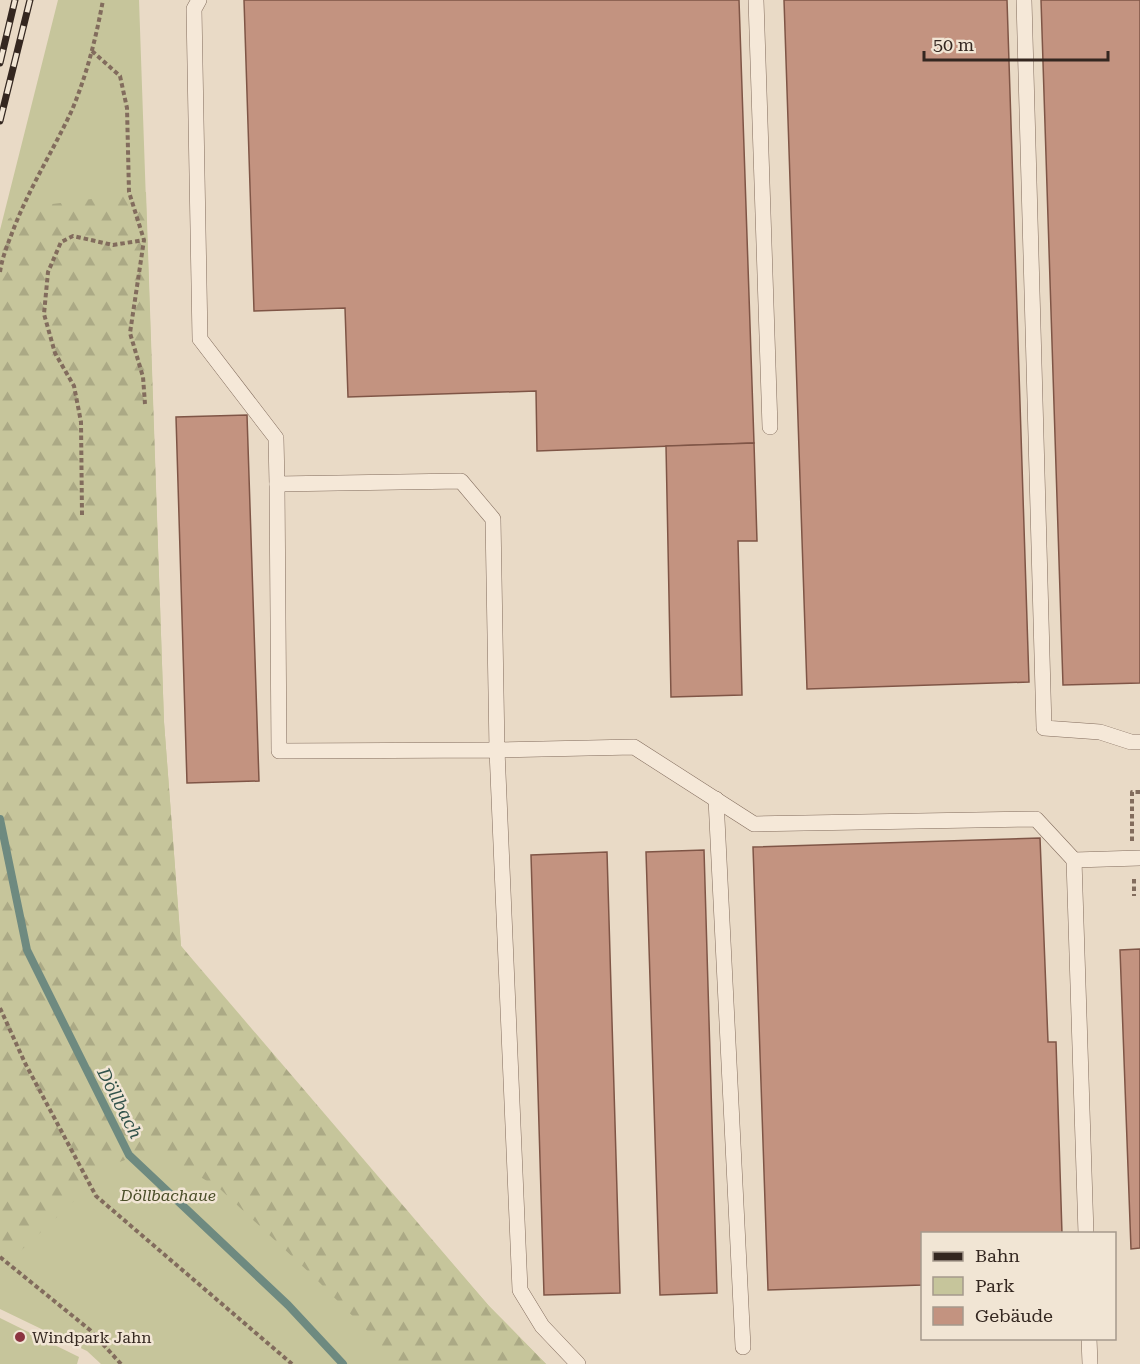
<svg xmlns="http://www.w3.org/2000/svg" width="1140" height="1364" font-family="'Roboto Serif',serif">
  <defs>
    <pattern id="forest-firs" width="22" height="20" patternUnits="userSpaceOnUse" patternTransform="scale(1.5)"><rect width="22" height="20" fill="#c6c59b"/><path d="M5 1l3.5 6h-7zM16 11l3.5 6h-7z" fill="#aba985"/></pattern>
  </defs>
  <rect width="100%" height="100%" fill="#e9dac6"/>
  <g fill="#c6c59b">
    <polygon points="58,0 139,0 164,722 181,946 247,1028 489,1306 546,1364 101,1364 87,1351 0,1309 0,230"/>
    <polygon points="0,1318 79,1357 77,1364 0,1364"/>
  </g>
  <polygon fill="url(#forest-firs)" points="146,192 164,722 181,946 489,1306 546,1364 400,1364 313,1276 220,1189 155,1149 114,1164 0,1270 0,256 8,219 29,207"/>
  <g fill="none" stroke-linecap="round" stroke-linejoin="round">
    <polyline stroke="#6e8a80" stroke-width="8" points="0,819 27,950 129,1155 288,1305 343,1364"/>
  </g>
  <g fill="#c39380" stroke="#7f5546" stroke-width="1.5">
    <polygon points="244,0 739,0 754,443 537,451 536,391 348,397 345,308 254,311"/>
    <polygon points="784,0 1007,0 1029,682 807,689"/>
    <polygon points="1041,0 1140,0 1140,683 1063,685"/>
    <polygon points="247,415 259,781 187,783 176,417"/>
    <polygon points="754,443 757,541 738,541 742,695 671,697 666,446"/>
    <polygon points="1040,838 1048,1042 1056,1042 1062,1234 922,1234 922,1285 768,1290 753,847"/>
    <polygon points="704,850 717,1293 660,1295 646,852"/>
    <polygon points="607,852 620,1293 544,1295 531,855"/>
    <polygon points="1140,949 1140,1248 1131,1249 1120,950"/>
  </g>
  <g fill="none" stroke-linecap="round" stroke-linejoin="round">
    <g stroke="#826c5d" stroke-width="16">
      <g id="lane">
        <polyline points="199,0 194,9 200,339 276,438 277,484 461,481 493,519 497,750 634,747 754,824 1036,819 1074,860 1140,858"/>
        <polyline points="756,0 770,427"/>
        <polyline points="1024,0 1044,728 1100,732 1131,742 1140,742"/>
        <polyline points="277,484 279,751 497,750 520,1290 542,1326 578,1364"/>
        <polyline points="716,799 743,1347"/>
        <polyline points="1074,860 1086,1234"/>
        <polyline points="1089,1338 1090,1364"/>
      </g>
    </g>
    <g stroke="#826c5d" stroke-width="4" stroke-dasharray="4.5 3" stroke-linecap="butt">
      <polyline points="92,51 120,76 127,108 129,192 144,240 130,333 143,377 145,404"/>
      <path d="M0,272c2,-14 7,-26 12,-39 16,-43 41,-82 60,-123 15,-36 24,-72 31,-110"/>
      <polyline points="82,515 81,422 74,386 55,353 44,314 48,272 61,242 73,236 113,245 144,240"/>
      <polyline points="1132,841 1132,792 1140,792"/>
      <polyline points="1134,879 1134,896"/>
      <polyline points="0,1008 25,1063 96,1196 292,1364"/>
      <polyline points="0,1257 90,1330 121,1364"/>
    </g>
    <use href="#lane" stroke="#f5e8d8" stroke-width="15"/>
    <g stroke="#342720" stroke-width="7">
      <g id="rail">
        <polyline points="0,63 15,0"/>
        <polyline points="0,121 30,0"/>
      </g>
    </g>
    <use href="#rail" stroke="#f1e5d4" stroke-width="4.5" stroke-dasharray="14" stroke-linecap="butt"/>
  </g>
  <circle fill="#8b3440" stroke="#f1e5d4" stroke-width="2" cx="20" cy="1337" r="6"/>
  <g text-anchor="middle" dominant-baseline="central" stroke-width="5" stroke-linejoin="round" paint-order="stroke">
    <g font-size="16" font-style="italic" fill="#4a4e28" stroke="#f1e5d4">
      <text x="168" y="1195">Döllbachaue</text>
    </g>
    <g font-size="16" fill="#342720" stroke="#f1e5d4" text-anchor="start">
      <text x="32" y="1337">Windpark Jahn</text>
    </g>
    <g font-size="18" font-style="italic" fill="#31524b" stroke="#f1e5d4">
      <text transform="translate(120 1103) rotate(63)">Döllbach</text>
    </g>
  </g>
  <rect x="921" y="1232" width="195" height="108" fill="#f1e5d4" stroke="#a5998c" stroke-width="1.5"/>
  <rect x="933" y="1252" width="30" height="9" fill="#342720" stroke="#a5998c" stroke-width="1.5"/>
  <text x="975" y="1262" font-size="18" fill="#342720">Bahn</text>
  <rect x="933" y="1277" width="30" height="18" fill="#c6c59b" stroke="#a5998c" stroke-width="1.5"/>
  <text x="975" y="1292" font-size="18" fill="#342720">Park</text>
  <rect x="933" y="1307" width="30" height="18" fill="#c39380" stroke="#a5998c" stroke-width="1.5"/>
  <text x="975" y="1322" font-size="18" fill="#342720">Gebäude</text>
  <path d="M924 51v9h184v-9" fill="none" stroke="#342720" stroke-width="3"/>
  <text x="933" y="51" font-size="18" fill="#342720" stroke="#f1e5d4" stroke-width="4.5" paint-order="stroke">50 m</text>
</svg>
